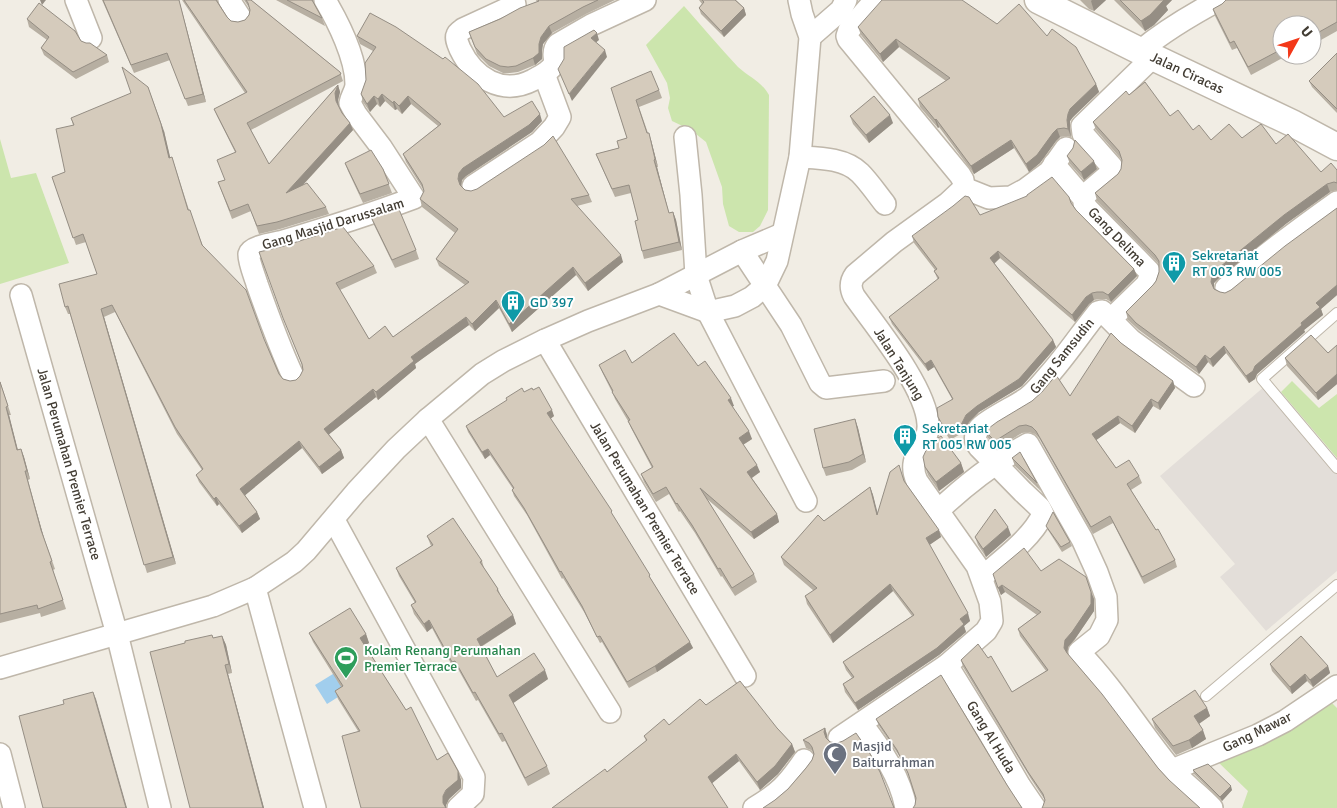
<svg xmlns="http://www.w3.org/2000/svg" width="1337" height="808" font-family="Signika,sans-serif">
  <rect width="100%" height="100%" fill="#f1ede4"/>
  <polygon fill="#e3ded9" points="1265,386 1337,470 1337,571 1266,631 1220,577 1235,564 1160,476"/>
  <g fill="#cce5ad">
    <path d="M684,6c18,20 35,41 54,61 11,10 24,15 31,28l-1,115 -8,16 -7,6h-14l-10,-6 -6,-22 -1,-17 -16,-45 -15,-12 -19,-9 -4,-13 2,-10 -3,-15 -21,-38z"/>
    <polygon points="0,139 11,178 36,173 69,263 0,284"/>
    <polygon points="1292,381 1319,408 1337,394 1337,458 1281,392"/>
    <polygon points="1330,701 1337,708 1337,808 1242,808 1248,791 1217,761"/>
  </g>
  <polygon fill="#a1ceed" points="364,655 376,673 327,704 315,685"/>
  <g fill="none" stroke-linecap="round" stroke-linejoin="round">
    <g stroke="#bfb7aa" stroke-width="12">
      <g id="service">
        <polyline points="1337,313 1262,379 1337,468"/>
        <polyline points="1206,696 1337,585"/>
      </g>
    </g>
    <g stroke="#bfb7aa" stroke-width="24">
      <g id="minor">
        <polyline points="76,0 91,38"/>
        <polyline points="229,0 240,17"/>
        <path d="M514,0l1,5 -52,24c-2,2 -5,3 -6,6 -2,4 2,11 3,14 14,29 42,47 73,31 5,-3 11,-5 16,-10 12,-10 -1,-15 9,-26l33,-19 54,-25"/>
        <polyline points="810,37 841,10 846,0"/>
        <path d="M1140,51c24,-20 51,-36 79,-51"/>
        <polyline points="685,137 691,195 696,275 708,312 806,501"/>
        <path d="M800,157c19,1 45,1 60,16 9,9 17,21 25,31"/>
        <polyline points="1054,164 1084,199 1084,203 1087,208 1149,271 1150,276 1147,284 1111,319"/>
        <polyline points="473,186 540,142 554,127 560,117 544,74"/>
        <polyline points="964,188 989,198 1011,197 1026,189 1049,172 1066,148"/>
        <polyline points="1084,199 1085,195 1112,172 1112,167 1083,134 1082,126 1153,57"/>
        <polyline points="742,251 791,325 820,383 826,388 884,381"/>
        <path d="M1226,288c35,-31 73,-59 111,-86"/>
        <polyline points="659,294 708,312 735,306 752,297 765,286 777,261 800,157 810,37 802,14 799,0"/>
        <polyline points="21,295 117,634 160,808"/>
        <polyline points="545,340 745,676"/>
        <path d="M293,376c-14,-30 -25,-61 -36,-92 -2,-7 -9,-24 -8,-30 2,-8 27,-11 34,-13 44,-13 88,-27 131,-43l-33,-51 -25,-33 -6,-11c1,-7 6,-12 6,-19 0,-26 -18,-62 -31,-84"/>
        <polyline points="428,419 610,712"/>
        <path d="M938,511c27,-26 57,-49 90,-67l54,95 15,33 9,25 1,23 -8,16 -20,16c34,35 60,78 91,116 12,14 29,26 42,40"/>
        <polyline points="334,520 474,777 473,794 458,808"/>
        <path d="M982,577c20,-17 50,-39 61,-63l-3,-6 -17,-16 -44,-45c-4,-5 -5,-11 -1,-17 6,-9 38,-24 49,-32 8,-6 14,-14 21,-22 18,-20 33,-43 50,-64l4,-1 29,29 63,46"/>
        <polyline points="255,588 315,808"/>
        <polyline points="947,665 989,733 1020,786 1035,808"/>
        <polyline points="0,668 213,606 255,588 294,562 306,551 356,492 396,449 428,419 482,374 503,361 545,340 588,321 659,294 742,251 782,234"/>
        <path d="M862,724c19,25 38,52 44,84"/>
        <path d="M839,738l108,-73 39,-34 6,-10 -2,-19 -13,-36 -60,-85c-12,-26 13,-35 11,-57 -2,-37 -52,-97 -74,-128 -4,-8 -4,-14 1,-21l39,-33 54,-39 16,-15 -1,-8 -3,-5 -112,-136 -1,-3 2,-6 26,-30"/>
        <polyline points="0,754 14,808"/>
        <polyline points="1172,770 1258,735 1285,721 1337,686"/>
        <path d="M754,808c24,-14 34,-24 50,-48"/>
      </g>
    </g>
    <g stroke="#bfb7aa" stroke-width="29">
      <polyline id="tertiary" points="1038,0 1140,51 1292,123 1337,147"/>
    </g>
    <use href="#service" stroke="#fff" stroke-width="10"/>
    <use href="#minor" stroke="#fff" stroke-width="21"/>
    <use href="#tertiary" stroke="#fff" stroke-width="26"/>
  </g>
  <g fill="#b7afa2">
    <polygon points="102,0 179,0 206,102 188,106 170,60 134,73"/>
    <polygon points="182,0 217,0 227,17 231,21 238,22 245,20 249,15 250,9 244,0 251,0 340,72 343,81 251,130 269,164 338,85 340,92 338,100 338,105 342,113 350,123 353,130 303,185 326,207 329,214 280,229 259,234 251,211 232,219 218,182 225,180 235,152 217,116 214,109 245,93"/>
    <polygon points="276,0 313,0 314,3 322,18 325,26"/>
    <polygon points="536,0 615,0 586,14 552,33 543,44 542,50 542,59 535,65 518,72 510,73 503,73 489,66 477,54 469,32 537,2"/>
    <polygon points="699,0 736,0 744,8 746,15 724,37 701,14 699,8 702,4"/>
    <polygon points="1080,0 1106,0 1094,11 1089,9"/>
    <polygon points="1114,0 1172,0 1166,6 1168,10 1154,25 1145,31"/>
    <polygon points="1337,0 1337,31 1312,45 1312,25 1282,25 1282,55 1288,55 1251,75 1237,48 1232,50 1215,16 1213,9 1222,4"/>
    <polygon points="27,19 81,41 107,55 109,62 76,79 44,55 41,48 47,40 29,27"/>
    <polygon points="997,24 1047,36 1096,84 1099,92 1073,117 1070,121 1070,128 1071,137 1067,136 1060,137 1056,141 1040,163 1029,172 1014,148 974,174 939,127 938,128 920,107 918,99 946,81 899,47 883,62 861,35 858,27"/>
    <polygon points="357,36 504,117 542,121 532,132 466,176 462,180 461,186 465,190 471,191 589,195 592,202 577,206 623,262 588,291 576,275 512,332 499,308 475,331 469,325 415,364 416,368 378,400 376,397 329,434 341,450 344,458 322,474 302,448 245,495 257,512 260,519 242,533 219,504 217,506 199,482 196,475 202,470 177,434 115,312 104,317 176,564 147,573 70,314 68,314 65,307 97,274 86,242 76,245 52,177 65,172 73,125 71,118 164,131 170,158 172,157 189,210 203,246 264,339 279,374 283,379 290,381 296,380 300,376 303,370 302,365 259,252 374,266 377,273 340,290 369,339 393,337 465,285 439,266 436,259 455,233 422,207 420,199 424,191 423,189 406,162 403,154 438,126 411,104 402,114 397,109 395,110 385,101 380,107 377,104 370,112 363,102 361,94 366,80 373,51 360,44"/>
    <polygon points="1337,53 1337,113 1312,87 1309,81"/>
    <polygon points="611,88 659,90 662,98 639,107 648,133 651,140 658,167 657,167 669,213 673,212 676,220 682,250 644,259 642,251 638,220 631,193 615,197 599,161 596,154 619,148 627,138"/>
    <polygon points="1129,95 1170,116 1211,140 1242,138 1276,144 1321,172 1337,170 1337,190 1330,192 1287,223 1218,279 1214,283 1214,288 1220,292 1225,293 1231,290 1337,208 1337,295 1321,309 1323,315 1304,330 1305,332 1257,374 1255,379 1249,383 1226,353 1213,367 1208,362 1199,374 1139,330 1128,320 1126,312 1153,285 1156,281 1159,272 1159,264 1097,201 1095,193 1118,174 1121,169 1122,160 1096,130 1093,122"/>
    <polygon points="850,116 893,123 869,143 853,124"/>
    <polygon points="1067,156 1097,169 1084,180 1070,164"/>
    <polygon points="345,163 383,169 392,193 363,203 348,171"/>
    <polygon points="1072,204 1076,210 1134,269 1137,276 1111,302 1106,299 1099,299 1094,300 1089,304 1075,322 1000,258 994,263 1053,340 1056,347 1022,386 979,412 969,422 964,432 950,440 940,424 938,417 952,399 934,367 928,371 892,324 889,317 938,280 934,271 935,270 914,243 912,236 980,215"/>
    <polygon points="371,217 416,250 419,259 395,268 374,225"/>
    <polygon points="1121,343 1173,381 1175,388 1160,410 1153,406 1135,433 1120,423 1096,440 1116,468 1139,476 1142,483 1131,490 1156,530 1175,560 1177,567 1144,584 1113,523 1093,534 1039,438 1035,434 1029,432 1022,433 997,448 988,438 985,431 1070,396"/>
    <polygon points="1337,345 1337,384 1318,400 1287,366 1285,358 1328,353"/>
    <polygon points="632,363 698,366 734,406 732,406 752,439 743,445 760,472 752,478 777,514 779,522 754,539 707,499 754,574 757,582 735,596 722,576 721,577 695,533 680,511 679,512 669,494 656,502 644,482 641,474 652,468 631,428 628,421 615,399 612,392 602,372 599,365"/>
    <polygon points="0,381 11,415 9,415 18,450 21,449 24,457 30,479 28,480 44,538 55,569 53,570 66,609 41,617 40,613 0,623"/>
    <polygon points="524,392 554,416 550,419 614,518 693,648 657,672 629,688 602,642 600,643 584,612 563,578 562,579 527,515 514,496 512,490 513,489 490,455 485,459 468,432 466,426"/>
    <polygon points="855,419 858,428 866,462 852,470 826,476 823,468"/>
    <polygon points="1012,458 1037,483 1041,491 1015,466"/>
    <polygon points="961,463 964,472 939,491 928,475 925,467"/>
    <polygon points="904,481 941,537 929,545 970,621 964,626 966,632 939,655 858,710 845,692 843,684 852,678 846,670 843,662 912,616 893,591 833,643 807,604 805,596 814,591 784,565 781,557 824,521 870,487 873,495 877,513"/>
    <polygon points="1046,526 1070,542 1072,546 1062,552 1048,530"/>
    <polygon points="1011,535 986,557 978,545 975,537"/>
    <polygon points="427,536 482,561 484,568 498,589 501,596 513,615 516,624 481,647 497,677 548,679 513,703 547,766 550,774 528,786 505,741 502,742 478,700 476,701 458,669 455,671 432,628 427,632 414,614 411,605 415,603 399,576 396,568 431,546"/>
    <polygon points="1041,571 1086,577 1094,599 1094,611 1075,639 1068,647 1067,653 1158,768 1169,780 1043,806 1045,800 1031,779 963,667 961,660 1012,692 1046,671 1020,636 1018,629 1037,615 1005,592 1001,595 993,574"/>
    <polygon points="309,633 366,634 369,643 365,645 437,760 458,771 461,780 461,788 449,799 446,805 446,808 358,731 338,699 335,691 341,687 313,642"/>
    <polygon points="222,636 226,645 232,673 228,674 264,808 190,808 214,638"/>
    <polygon points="1270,664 1328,666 1330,673 1313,687 1307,681 1292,694 1272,671"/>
    <polygon points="706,705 777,728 792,744 795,752 778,774 760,790 739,761 712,783 607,772 646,741 644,736 669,725"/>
    <polygon points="1207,708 1210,716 1199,724 1206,739 1192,748 1176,755 1155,728 1152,719"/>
    <polygon points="876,719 1007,785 915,805 916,798 910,778 900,757 879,726"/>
    <polygon points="825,728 827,735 827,738 894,808 775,800 788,789 806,768 812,760 814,754 813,752 811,750 806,748 803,740"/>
    <polygon points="1193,770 1232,790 1222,801 1194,774"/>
  </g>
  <g fill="#958e84">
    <polygon points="40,0 46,0 42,5"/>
    <polygon points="179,0 206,102 203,94"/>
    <polygon points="1092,0 1106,0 1094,11 1091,1"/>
    <polygon points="1162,0 1172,0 1166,6 1168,10 1154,25 1145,31 1141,21"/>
    <polygon points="744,8 746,15 724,37 721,31"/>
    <polygon points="549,26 552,33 543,44 542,50 542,59 535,65 533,58 539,44 541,37"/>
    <polygon points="597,33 599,40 593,45 591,38"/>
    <polygon points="896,39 899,47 883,62 880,54"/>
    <polygon points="605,50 607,57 572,101 569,94"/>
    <polygon points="1096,84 1099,92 1073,117 1070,121 1070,128 1071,137 1068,129 1067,120 1068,114 1070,109"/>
    <polygon points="338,85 340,92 338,100 339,108 336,101 335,93"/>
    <polygon points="148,87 164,131 172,165 169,158"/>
    <polygon points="382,94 385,101 380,107 378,99"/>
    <polygon points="374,96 377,104 370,112 367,104"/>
    <polygon points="408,96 411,104 402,114 399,106"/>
    <polygon points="394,101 397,109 395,110 393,103"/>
    <polygon points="540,114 542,121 532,132 466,176 462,180 461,186 462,192 458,179 459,173 463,168"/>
    <polygon points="890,115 893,123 869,143 866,135"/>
    <polygon points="936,119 939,127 938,128 935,120"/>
    <polygon points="350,123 353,130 289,200 286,193"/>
    <polygon points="1057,129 1060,137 1056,141 1040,163 1029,172 1026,164 1053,133"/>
    <polygon points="649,133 651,140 658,167 655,159"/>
    <polygon points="1011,140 1014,148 974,174 971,166"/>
    <polygon points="654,160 657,167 671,221 669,213"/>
    <polygon points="1094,161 1097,169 1084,180 1081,172"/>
    <polygon points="1327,184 1330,192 1287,223 1218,279 1214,283 1214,290 1211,282 1212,276 1215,271 1284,215"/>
    <polygon points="673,212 676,220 682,250 679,242"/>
    <polygon points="998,251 1000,258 993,265 990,258"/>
    <polygon points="621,255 623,262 588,291 585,283"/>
    <polygon points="573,267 576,275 512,332 509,324"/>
    <polygon points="1134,269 1137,276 1111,302 1108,295"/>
    <polygon points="1337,285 1337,295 1321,309 1323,315 1304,330 1305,332 1257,374 1255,379 1249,383 1246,376 1255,366 1301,323 1316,303"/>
    <polygon points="1092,293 1094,300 1089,304 1075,322 1072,315 1086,297"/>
    <polygon points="496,300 499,308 475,331 472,324"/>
    <polygon points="101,309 104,317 176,564 173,557"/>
    <polygon points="466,317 469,325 415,364 416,368 378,400 376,392 411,357"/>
    <polygon points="1053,340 1056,347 1022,386 979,412 969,422 964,432 961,425 966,415"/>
    <polygon points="1224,346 1226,353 1213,367 1210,359"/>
    <polygon points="1205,355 1208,362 1199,374 1196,367"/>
    <polygon points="931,360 934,367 928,371 925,364"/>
    <polygon points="1337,374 1337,384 1318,400 1316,393"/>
    <polygon points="1173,381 1175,388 1160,410 1158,403"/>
    <polygon points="373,389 376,397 327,436 324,429"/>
    <polygon points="731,398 734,406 731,407 728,400"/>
    <polygon points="1151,399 1153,406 1135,433 1132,426"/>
    <polygon points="6,407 9,415 20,459 17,450"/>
    <polygon points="552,410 554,416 549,420 547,413"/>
    <polygon points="1118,416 1120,423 1095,441 1092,434"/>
    <polygon points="855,419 858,428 866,462 863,454"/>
    <polygon points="749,431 752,439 741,446 739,438"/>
    <polygon points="299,441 302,448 243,497 240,489"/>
    <polygon points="21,449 24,457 30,479 27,471"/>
    <polygon points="488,449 490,455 485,459 482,452"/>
    <polygon points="341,450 344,458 322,474 319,467"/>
    <polygon points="961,463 964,472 939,491 936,482"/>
    <polygon points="757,465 760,472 750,479 747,472"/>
    <polygon points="25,471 44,538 55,569 41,530"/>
    <polygon points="870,487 873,495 880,522 877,515"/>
    <polygon points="216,497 219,504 217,506 214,499"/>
    <polygon points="257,512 260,519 242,533 239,526"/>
    <polygon points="777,514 779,522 754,539 751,532"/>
    <polygon points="1008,527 1011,535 986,557 983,549"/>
    <polygon points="939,530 941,537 928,546 926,538"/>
    <polygon points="890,584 893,591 833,643 830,635"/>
    <polygon points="1002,585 1005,592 1001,595 998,588"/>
    <polygon points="1091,592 1094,599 1094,611 1075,639 1068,647 1067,655 1064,648 1065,640"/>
    <polygon points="968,613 970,621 964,626 966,632 939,655 858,710 855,703"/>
    <polygon points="513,615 516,624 480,647 477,639"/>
    <polygon points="429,620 432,628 427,632 424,624"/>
    <polygon points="366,634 369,643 364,646 360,638"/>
    <polygon points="222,636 226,645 232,673 229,664"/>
    <polygon points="690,642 693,648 657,672 655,666"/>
    <polygon points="225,665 228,674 264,808 263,808"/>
    <polygon points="1328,666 1330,673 1313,687 1310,680"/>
    <polygon points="545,670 548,679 512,704 509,695"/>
    <polygon points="1305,674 1307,681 1292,694 1290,687"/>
    <polygon points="93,692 96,699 127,808 126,808"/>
    <polygon points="1207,708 1210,716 1197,725 1194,716"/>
    <polygon points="825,728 827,735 827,739 824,732"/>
    <polygon points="1203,730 1206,739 1192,748 1189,740"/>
    <polygon points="792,744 795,752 778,774 760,790 757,782"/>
    <polygon points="736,754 739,761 710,785 708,777"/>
    <polygon points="458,771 461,780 461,788 449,799 446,805 446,808 443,803 443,796"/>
    <polygon points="1231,786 1232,790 1222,801 1220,797"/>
  </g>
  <g fill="#d5cbbc" stroke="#958e84">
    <polygon points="103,0 179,0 203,94 185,99 167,53 131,65"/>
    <polygon points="184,0 216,0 227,17 231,21 238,22 245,20 249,15 250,10 248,3 246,0 251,0 340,72 341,74 247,123 269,164 338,85 335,93 336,101 342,113 350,123 286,193 307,183 326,207 277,222 257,226 248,204 230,211 218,182 225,180 217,160 236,152 214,109 247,92"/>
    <polygon points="287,0 312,0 322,18"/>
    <polygon points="538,0 598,0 583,7 549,26 541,37 539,44 539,53 533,58 516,66 508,67 500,66 486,59 475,47 469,32 500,19 520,8 539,1"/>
    <polygon points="702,0 735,0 744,8 721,31 699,8 704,2"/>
    <polygon points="882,0 962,0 997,24 1019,4 1047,36 1052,29 1076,47 1096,84 1070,109 1068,114 1067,120 1068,129 1064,128 1057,129 1053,133 1037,155 1026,164 1011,140 971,166 936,119 935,120 918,99 950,78 896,39 880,54 858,27"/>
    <polygon points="1120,0 1164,0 1150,15 1141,21"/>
    <polygon points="1226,0 1337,0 1337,22 1312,36 1312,25 1282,25 1282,49 1248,67 1234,41 1230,43 1213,9 1222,4"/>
    <polygon points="39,3 75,31 81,41 86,43 90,43 107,55 73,72 41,48 49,37 27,19"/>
    <polygon points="370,13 396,27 443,59 445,57 478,84 504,117 532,101 540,114 529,125 463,168 459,173 458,179 460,185 465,190 471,191 477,189 544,145 553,136 589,195 571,199 621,255 585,283 573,267 509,324 496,300 472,324 466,317 411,357 414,361 376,392 373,389 324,429 341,450 319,467 299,441 240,489 257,512 239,526 216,497 214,499 196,475 203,469 175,427 112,305 101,309 173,557 144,565 68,306 65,307 59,284 97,274 83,234 73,238 52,177 65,172 56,129 74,125 71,118 131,93 122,67 148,87 161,124 169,158 172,157 188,210 190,210 202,245 246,290 264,339 279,374 283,379 290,381 296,380 300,376 303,370 302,364 283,318 259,252 284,246 343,227 374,266 336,283 369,339 385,326 393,337 469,282 436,259 458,229 420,199 424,191 422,184 403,154 441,124 408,96 399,106 394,101 393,103 382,94 378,99 374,96 367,104 361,94 366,80 365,63 376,47 357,36"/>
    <polygon points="594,30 597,33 591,38 605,50 569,94 558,69 564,59 564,47"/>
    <polygon points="1337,53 1337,109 1309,81"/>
    <polygon points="651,71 659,90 636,100 647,133 649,133 655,159 654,160 669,213 673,212 679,242 642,251 635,221 638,220 629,185 612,189 596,154 619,148 617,141 627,138 611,88"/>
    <polygon points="1145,82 1170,116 1178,110 1193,130 1199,125 1211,140 1229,124 1242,138 1261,124 1276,144 1288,134 1321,172 1331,163 1337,170 1337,183 1334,182 1327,184 1284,215 1215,271 1212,276 1211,282 1214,289 1220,292 1225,293 1231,290 1285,246 1337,208 1337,285 1316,303 1320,307 1301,323 1302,325 1255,366 1253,371 1246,376 1224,346 1210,359 1205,355 1196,367 1136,323 1126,312 1153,285 1156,281 1159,272 1159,261 1155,255 1095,193 1118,174 1121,169 1122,160 1119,151 1093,122 1126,91 1129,95"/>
    <polygon points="874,96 890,115 866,135 850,116"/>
    <polygon points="1075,140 1094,161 1081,172 1067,156 1073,148"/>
    <polygon points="371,150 383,169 389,184 360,194 345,163"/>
    <polygon points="1052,177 1069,197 1071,203 1076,210 1134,269 1108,295 1103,292 1097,292 1092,293 1086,297 1072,315 998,251 990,258 1053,340 1019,379 977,406 966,415 961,425 947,433 938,417 937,408 953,399 931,360 925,364 889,317 939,278 934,271 937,269 912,236 953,206 965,196 969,197 980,215 1027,196 1027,195"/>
    <polygon points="398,207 416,250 392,260 371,217"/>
    <polygon points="674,333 698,366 705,361 731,398 728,400 749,431 739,438 757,465 747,472 777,514 751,532 700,488 754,574 732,588 720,568 718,569 692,525 677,503 676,504 666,487 653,494 641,474 653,467 628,421 630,420 612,392 613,391 599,365 625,350 632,363"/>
    <polygon points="1111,333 1121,343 1173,381 1158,403 1151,399 1132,426 1118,416 1092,434 1116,468 1129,460 1139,476 1127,484 1156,530 1158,529 1175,560 1142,577 1110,516 1091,527 1036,431 1032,427 1026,425 1019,426 995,441 985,431 997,422 1032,401 1042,392 1056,375 1070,396"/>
    <polygon points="1311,335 1328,353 1337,345 1337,374 1316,393 1285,358"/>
    <polygon points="0,382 8,406 6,407 17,450 21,449 27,471 25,471 41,530 52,561 50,562 63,600 38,609 37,605 0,614"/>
    <polygon points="539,387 552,410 547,413 612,511 611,512 650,575 649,576 690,642 655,666 627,682 600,636 597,637 582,606 561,571 560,572 524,508 512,490 514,488 488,449 482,452 466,426 507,400 506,398 522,388 524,392 532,388 533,390"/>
    <polygon points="855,419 863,454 849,462 823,468 814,429"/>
    <polygon points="941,436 961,463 936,482 925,467 923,457 929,444"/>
    <polygon points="1020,452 1037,483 1012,458"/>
    <polygon points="899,465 904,481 939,530 926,538 968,613 960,619 964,624 937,648 855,703 843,684 854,677 843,662 914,615 890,584 830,635 805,596 817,588 781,557 818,515 824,521 870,487 877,515 890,472"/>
    <polygon points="995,509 1008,527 983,549 975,537"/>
    <polygon points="1053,512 1070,542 1061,547 1046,526"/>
    <polygon points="453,518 482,561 480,562 498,589 497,590 513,615 477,639 497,677 534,653 545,670 509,695 547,766 525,778 502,733 499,734 475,692 473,693 455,661 452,662 429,620 424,624 411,605 416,602 396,568 433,545 427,536"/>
    <polygon points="1024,548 1041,571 1059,559 1086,577 1091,592 1091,604 1072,632 1065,640 1064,648 1067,653 1102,694 1158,768 1169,780 1200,808 1042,808 1043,806 1045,800 1043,794 1028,772 961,660 978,644 988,658 991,656 1012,692 1048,670 1018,629 1041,612 1002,585 998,588 993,574"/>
    <polygon points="350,608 366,634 360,638 406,710 411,707 437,760 448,753 458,771 458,780 446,790 443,796 443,803 446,808 361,808 342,736 360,731 335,691 343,686 309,633"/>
    <polygon points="212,635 213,638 222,636 229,664 225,665 263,808 190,808 150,652 185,643 185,641"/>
    <polygon points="1301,636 1328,666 1310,680 1305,674 1290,687 1270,664"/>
    <polygon points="941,675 1007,785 1022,808 913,808 915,805 916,798 908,773 897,750 876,719"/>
    <polygon points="740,681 777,728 792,744 775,766 757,782 736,754 708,777 728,808 552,808 605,769 607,772 647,740 644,736 664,719 669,725 700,699 706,705"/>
    <polygon points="1195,690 1207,708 1194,716 1203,730 1189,740 1173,746 1152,719"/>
    <polygon points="93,692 126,808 43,808 19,716 64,704 63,700"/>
    <polygon points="825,728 824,732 826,738 830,742 837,743 843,741 856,733 869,752 880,772 894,808 763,808 775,800 788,789 806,768 812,760 814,754 812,747 809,743 803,740"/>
    <polygon points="1208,764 1231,786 1220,797 1193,770"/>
  </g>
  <defs>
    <g id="building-pin" transform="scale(1.25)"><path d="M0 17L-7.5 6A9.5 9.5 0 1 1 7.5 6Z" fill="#0f9aa8" stroke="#fff"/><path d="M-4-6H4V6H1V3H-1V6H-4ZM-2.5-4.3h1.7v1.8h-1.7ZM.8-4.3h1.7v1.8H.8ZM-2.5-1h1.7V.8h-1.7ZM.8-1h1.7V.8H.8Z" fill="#fff"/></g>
    <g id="stadium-pin" transform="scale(1.25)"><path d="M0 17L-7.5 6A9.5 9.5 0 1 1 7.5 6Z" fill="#2e9e5b" stroke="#fff"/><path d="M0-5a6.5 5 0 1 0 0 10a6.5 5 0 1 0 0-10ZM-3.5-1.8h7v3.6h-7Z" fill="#fff"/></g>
    <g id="mosque-pin" transform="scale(1.25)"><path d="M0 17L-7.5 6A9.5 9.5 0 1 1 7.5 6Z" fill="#6b7280" stroke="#fff"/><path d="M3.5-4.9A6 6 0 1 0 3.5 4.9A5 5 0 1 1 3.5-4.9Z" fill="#fff"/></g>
  </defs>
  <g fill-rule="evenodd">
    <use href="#building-pin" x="1174" y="263"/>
    <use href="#building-pin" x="513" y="302"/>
    <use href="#building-pin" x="905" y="436"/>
    <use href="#stadium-pin" x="346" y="658"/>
    <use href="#mosque-pin" x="835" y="754"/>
  </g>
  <g text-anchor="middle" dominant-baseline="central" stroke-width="4" stroke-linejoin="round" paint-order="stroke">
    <g font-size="14" fill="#433d34" stroke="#fff">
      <text transform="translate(1187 73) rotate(25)">Jalan Ciracas</text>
      <text transform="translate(333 224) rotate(-17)">Gang Masjid Darussalam</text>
      <text transform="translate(1117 237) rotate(46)">Gang Delima</text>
      <text transform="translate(1062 356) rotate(-51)">Gang Samsudin</text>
      <text transform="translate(899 364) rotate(58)">Jalan Tanjung</text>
      <text transform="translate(69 464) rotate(74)">Jalan Perumahan Premier Terrace</text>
      <text transform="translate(645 508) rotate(59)">Jalan Perumahan Premier Terrace</text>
      <text transform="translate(1257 732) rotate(-26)">Gang Mawar</text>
      <text transform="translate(991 737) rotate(59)">Gang Al Huda</text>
    </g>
    <g font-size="14" fill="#0d838f" stroke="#fff" text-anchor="start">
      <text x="1192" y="255">Sekretariat<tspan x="1192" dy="16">RT 003 RW 005</tspan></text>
      <text x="530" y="302">GD 397</text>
      <text x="922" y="428">Sekretariat<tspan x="922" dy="16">RT 005 RW 005</tspan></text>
    </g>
    <g font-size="14" fill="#27864d" stroke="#fff" text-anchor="start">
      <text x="364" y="650">Kolam Renang Perumahan<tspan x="364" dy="16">Premier Terrace</tspan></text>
    </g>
    <g font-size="14" fill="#5b616d" stroke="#fff" text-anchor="start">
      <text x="852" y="746">Masjid<tspan x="852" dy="16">Baiturrahman</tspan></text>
    </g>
  </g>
  <g transform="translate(1297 40) rotate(50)"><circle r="24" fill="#ffffff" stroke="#b4b1ae"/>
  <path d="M0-4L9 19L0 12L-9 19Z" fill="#f33819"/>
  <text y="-8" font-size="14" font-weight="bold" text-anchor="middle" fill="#433d34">U</text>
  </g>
</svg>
